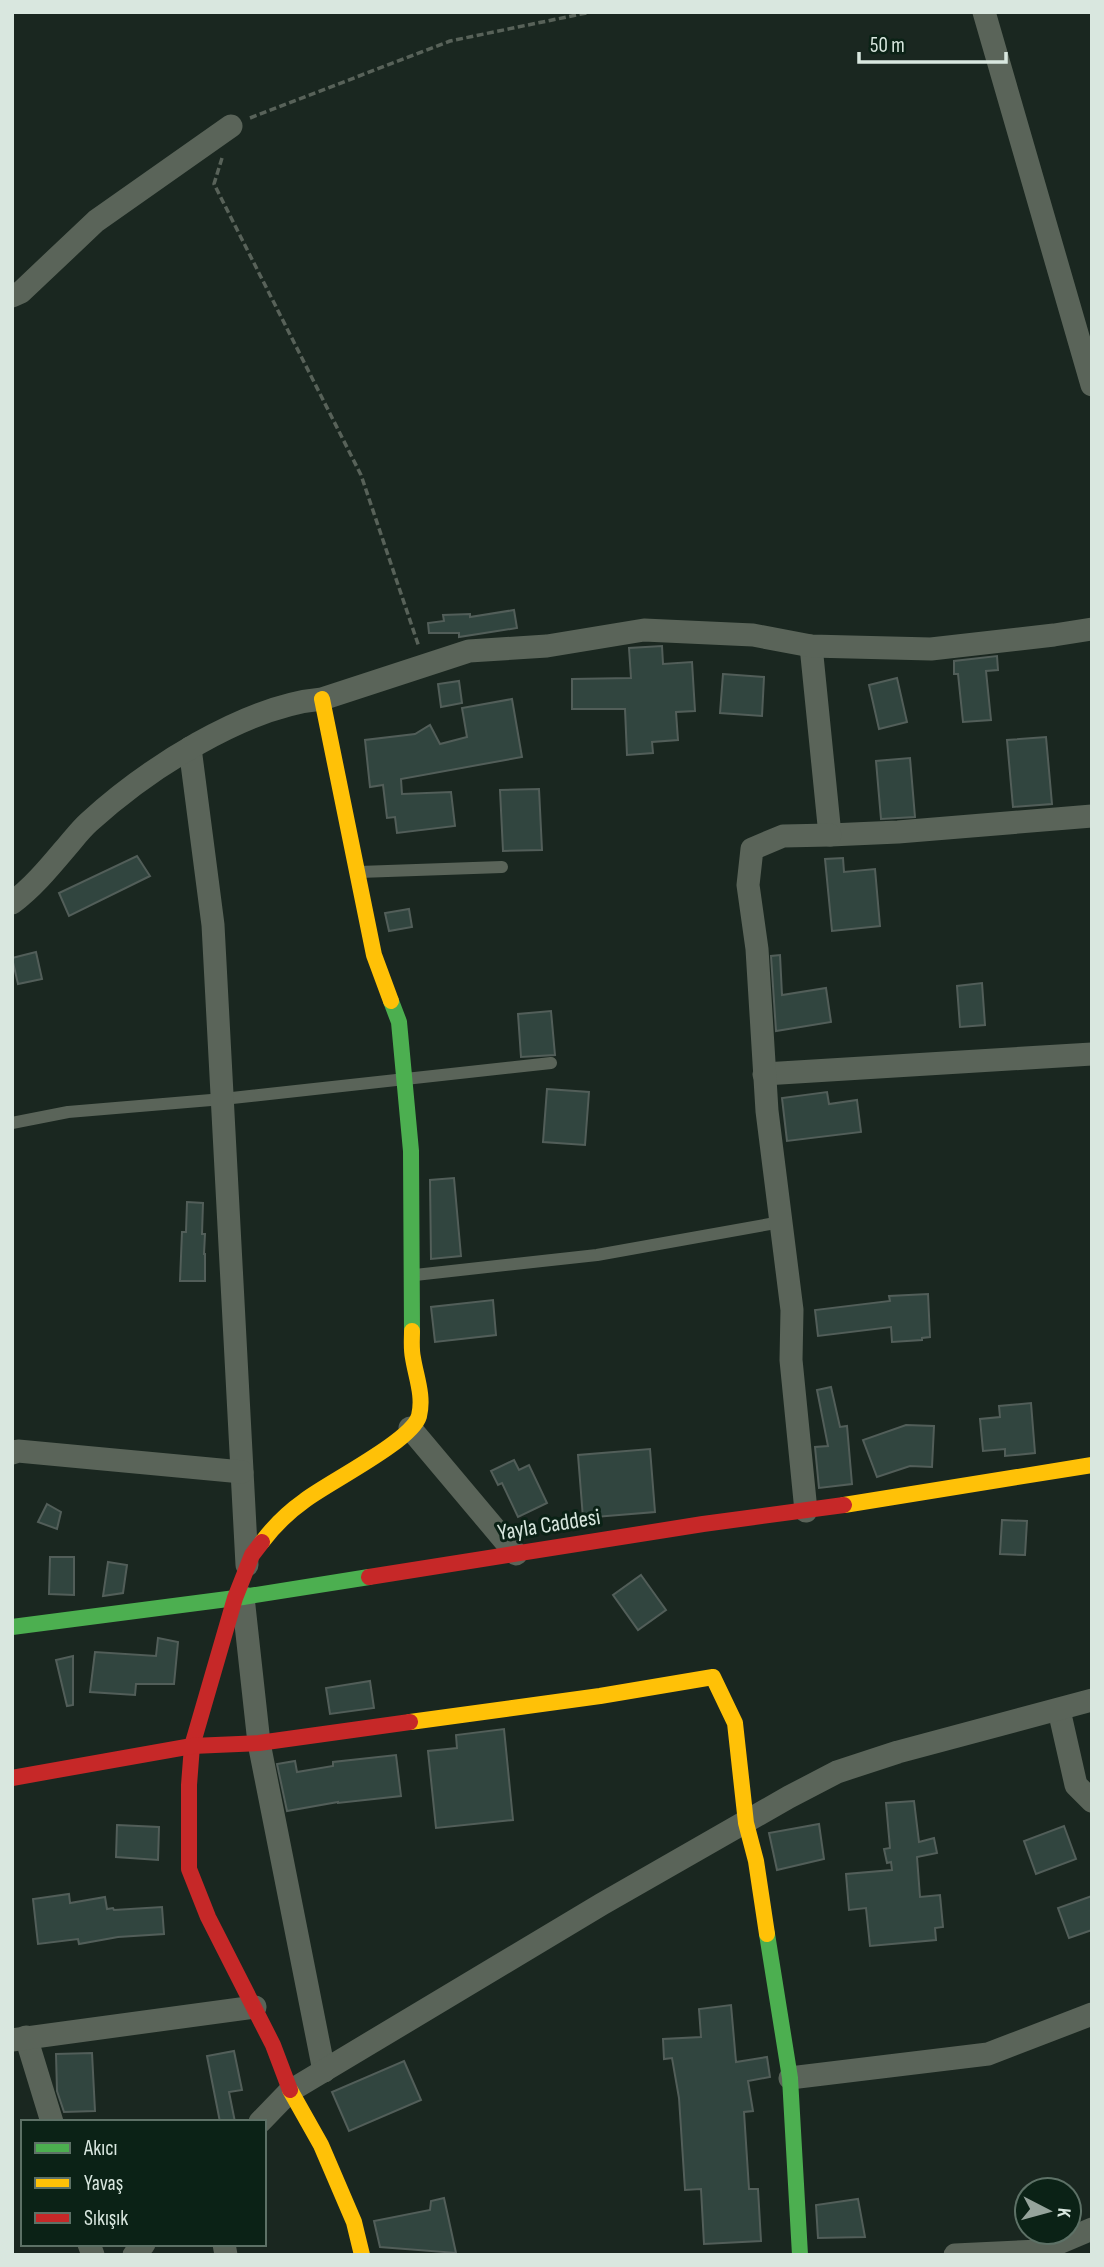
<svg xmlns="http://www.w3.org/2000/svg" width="1104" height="2267" font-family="'Sofia Sans Condensed',sans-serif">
  <rect width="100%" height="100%" fill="#1a2720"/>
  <g fill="#31453f" stroke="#525e59" stroke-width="2">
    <polygon points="514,610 517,628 459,637 459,633 429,633 428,623 444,621 443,615 470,614 470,617"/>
    <polygon points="662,646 663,664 692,662 695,711 676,712 678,740 652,742 653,753 627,755 625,709 572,709 572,679 631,678 629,648"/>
    <polygon points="997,656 998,670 986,671 991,720 963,722 958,674 954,674 954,661"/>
    <polygon points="723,674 764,677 762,716 720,713"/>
    <polygon points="897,678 907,722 879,729 869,685"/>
    <polygon points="459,681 462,703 441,707 438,684"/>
    <polygon points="512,699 522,757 401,779 402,794 451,792 455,826 397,833 395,817 387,818 383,785 370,787 365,740 415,734 430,725 440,744 467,737 462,708"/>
    <polygon points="1046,737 1052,804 1013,807 1007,740"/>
    <polygon points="910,758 915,817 881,819 876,761"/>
    <polygon points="539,789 542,850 503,851 500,790"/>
    <polygon points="137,856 150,876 69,916 59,893"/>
    <polygon points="843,858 844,872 875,869 880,926 832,931 825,859"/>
    <polygon points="409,909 412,927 389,931 385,913"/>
    <polygon points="36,952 42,979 18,984 12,958"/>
    <polygon points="780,955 782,995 826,988 831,1022 776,1031 771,956"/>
    <polygon points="982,983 985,1025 960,1027 957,986"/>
    <polygon points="551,1011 555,1055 521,1057 518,1014"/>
    <polygon points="547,1089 589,1092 585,1145 543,1142"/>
    <polygon points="827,1092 829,1104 857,1100 861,1132 787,1141 782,1098"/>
    <polygon points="454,1178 461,1256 431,1259 430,1180"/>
    <polygon points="187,1202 203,1203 202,1234 205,1234 204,1254 205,1254 205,1281 180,1281 182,1232 186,1232"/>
    <polygon points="928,1294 930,1337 922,1338 922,1340 892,1342 891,1327 818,1336 815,1310 890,1301 889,1296"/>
    <polygon points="493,1300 496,1335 435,1342 431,1307"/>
    <polygon points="831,1387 840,1427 847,1426 852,1484 819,1488 815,1447 828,1446 817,1390"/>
    <polygon points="1031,1403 1035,1453 1005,1456 1005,1449 983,1451 980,1419 1000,1417 999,1406"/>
    <polygon points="906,1425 934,1426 932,1467 910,1466 877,1477 863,1440"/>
    <polygon points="650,1449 655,1512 583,1518 578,1455"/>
    <polygon points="514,1460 519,1470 529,1465 547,1503 518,1517 502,1483 498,1485 491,1471"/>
    <polygon points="47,1504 61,1512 57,1529 38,1522"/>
    <polygon points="1002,1520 1027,1521 1025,1555 1000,1554"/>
    <polygon points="50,1557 74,1557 74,1595 49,1594"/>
    <polygon points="108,1562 127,1565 123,1593 103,1596"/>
    <polygon points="641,1575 666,1610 638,1630 613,1595"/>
    <polygon points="158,1638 178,1642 174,1684 136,1684 135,1695 90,1692 95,1652 156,1656"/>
    <polygon points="73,1656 73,1705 67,1706 56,1660"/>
    <polygon points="370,1681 374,1708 330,1714 326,1688"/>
    <polygon points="504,1729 513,1820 436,1828 428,1751 457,1748 456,1735"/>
    <polygon points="396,1755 401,1796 338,1803 338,1802 287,1811 277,1764 295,1761 297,1772 333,1766 333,1762"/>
    <polygon points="914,1801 919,1842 934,1838 937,1853 917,1857 920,1897 940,1895 943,1927 935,1928 936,1940 870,1946 866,1908 849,1910 846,1874 892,1870 891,1862 887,1863 884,1849 890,1848 886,1803"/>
    <polygon points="819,1824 824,1859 777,1870 769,1833"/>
    <polygon points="117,1825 159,1827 158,1860 116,1857"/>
    <polygon points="1064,1826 1076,1859 1036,1874 1024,1841"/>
    <polygon points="69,1894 70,1903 105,1897 107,1909 113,1908 114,1910 162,1907 164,1934 118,1937 79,1944 78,1939 38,1944 33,1899"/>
    <polygon points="1092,1896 1092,1930 1069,1938 1058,1908"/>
    <polygon points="731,2005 736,2062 767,2057 770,2077 748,2081 753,2111 744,2112 749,2189 758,2189 761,2241 704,2244 701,2189 685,2190 679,2098 672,2058 664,2059 663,2039 701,2037 699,2009"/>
    <polygon points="234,2051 242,2090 229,2092 235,2122 220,2122 207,2056"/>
    <polygon points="92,2053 95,2111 64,2112 57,2091 56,2054"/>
    <polygon points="404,2061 421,2100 349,2131 332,2092"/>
    <polygon points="444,2198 456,2253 380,2247 374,2221 430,2210 431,2201"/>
    <polygon points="858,2199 865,2237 818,2238 816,2205"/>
  </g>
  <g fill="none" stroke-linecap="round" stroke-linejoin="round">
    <g stroke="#586259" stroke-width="3.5" stroke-dasharray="7 3.5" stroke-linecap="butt">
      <polyline points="250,118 450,41 591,12"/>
      <polyline points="222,158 214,184 361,475 419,647"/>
    </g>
    <g stroke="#5a6459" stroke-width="12">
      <polyline points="359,872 502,867"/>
      <polyline points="12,1123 68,1112 223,1099 551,1063"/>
      <polyline points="415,1275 597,1255 781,1222"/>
    </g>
    <g stroke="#5a6459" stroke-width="23">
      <polyline points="984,12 1092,385"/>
      <polyline points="12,296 21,292 96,221 231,126"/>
      <polyline points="811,646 830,835 898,832 1092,816"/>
      <polyline points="190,748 213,925 247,1565"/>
      <path d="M12,903c20,-15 36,-34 52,-53 8,-9 16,-20 25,-28 57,-52 155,-116 233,-123l147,-48 78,-5 97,-16 109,5 58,11 120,3 123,-14 38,-6"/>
      <polyline points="764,1074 1092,1054"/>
      <polyline points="410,1428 516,1554"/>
      <polyline points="12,1453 18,1451 242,1472"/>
      <polyline points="806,1511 791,1360 792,1310 767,1111 757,949 748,885 752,849 783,836 830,835"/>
      <polyline points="243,1597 259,1743 324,2071"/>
      <polyline points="1059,1710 1076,1785 1092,1801"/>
      <polyline points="26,2037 52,2122"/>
      <polyline points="12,2040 255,2007"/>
      <polyline points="790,2078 988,2054 1092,2014"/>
      <polyline points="260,2122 290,2091 602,1904 789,1797 837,1772 898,1752 1092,1700"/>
      <polyline points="89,2244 93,2255"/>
      <polyline points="224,2244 226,2255"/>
      <polyline points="134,2255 144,2244"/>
      <polyline points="955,2255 1040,2251 1092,2229"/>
    </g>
    <g stroke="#4caf50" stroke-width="16">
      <polyline points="391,1001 399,1022 411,1151 412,1331"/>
      <polyline points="12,1627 243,1597 369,1577"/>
      <polyline points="767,1934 790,2078 800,2255"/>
    </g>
    <g stroke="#ffc107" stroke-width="16">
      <polyline points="322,699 374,955 391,1001"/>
      <polyline points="844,1505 1092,1465"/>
      <path d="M262,1542c12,-16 25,-29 42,-41 23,-18 108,-60 115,-85 5,-20 -3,-39 -6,-58 -2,-9 -1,-18 -1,-27"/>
      <polyline points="410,1722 600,1696 713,1677 735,1723 746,1823 756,1861 767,1934"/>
      <polyline points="290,2090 321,2145 354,2222 362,2255"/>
    </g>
    <g stroke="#c62828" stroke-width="16">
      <polyline points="262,1542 252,1555 235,1598 192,1746 189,1785 189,1869 208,1917 273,2045 290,2090"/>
      <polyline points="369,1577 703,1524 844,1505"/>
      <polyline points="12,1778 192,1746 259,1743 410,1722"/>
    </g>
  </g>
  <g text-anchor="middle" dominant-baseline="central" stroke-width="6" stroke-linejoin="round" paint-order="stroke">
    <g font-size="23" fill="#d9e7df" stroke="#0b2216">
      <text transform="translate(549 1525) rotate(-9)">Yayla Caddesi</text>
    </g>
  </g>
  <rect width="1104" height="2267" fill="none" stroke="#d9e7df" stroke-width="28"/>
  <rect x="21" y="2120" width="245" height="126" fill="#0b2216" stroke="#5d7166" stroke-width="2"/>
  <rect x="35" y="2143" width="35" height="10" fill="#4caf50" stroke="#5d7166" stroke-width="2"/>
  <text x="84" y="2155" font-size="21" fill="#d9e7df">Akıcı</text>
  <rect x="35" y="2178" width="35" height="10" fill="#ffc107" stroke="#5d7166" stroke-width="2"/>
  <text x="84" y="2190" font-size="21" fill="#d9e7df">Yavaş</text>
  <rect x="35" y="2213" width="35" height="10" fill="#c62828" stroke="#5d7166" stroke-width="2"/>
  <text x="84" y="2225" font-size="21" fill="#d9e7df">Sıkışık</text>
  <g transform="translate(1048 2211) rotate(96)"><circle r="33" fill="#0b2216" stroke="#5d7166" stroke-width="2"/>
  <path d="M0-5L12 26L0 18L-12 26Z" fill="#96a49c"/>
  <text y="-10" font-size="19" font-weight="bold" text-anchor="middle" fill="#d9e7df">K</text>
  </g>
  <path d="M859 52v10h147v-10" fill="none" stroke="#d9e7df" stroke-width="3.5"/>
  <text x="870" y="52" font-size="21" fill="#d9e7df" stroke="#0b2216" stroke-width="5" paint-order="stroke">50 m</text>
</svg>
